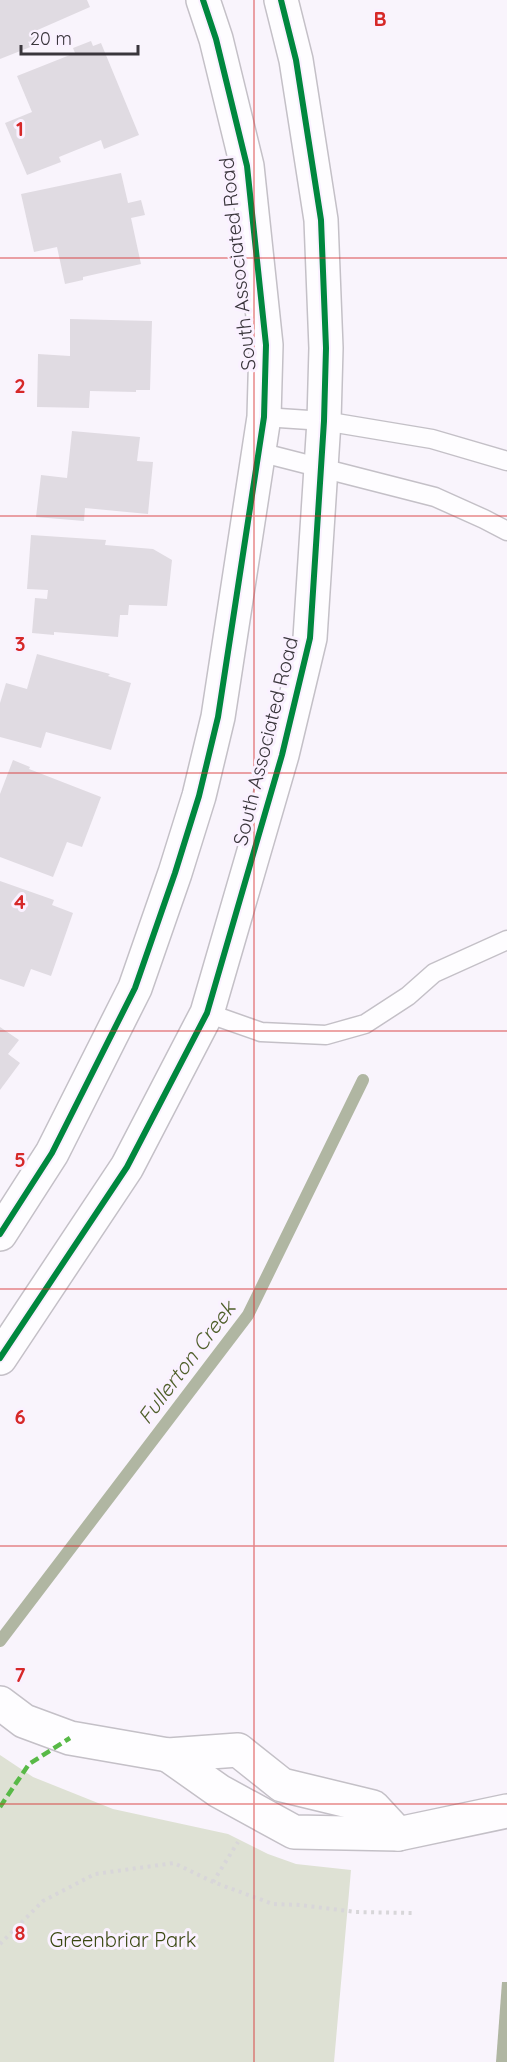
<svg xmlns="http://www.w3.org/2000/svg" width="507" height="2062" font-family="Quicksand,sans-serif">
  <rect width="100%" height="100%" fill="#f9f4fc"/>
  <polygon fill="#dee1d4" points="0,1755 33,1777 113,1809 228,1834 268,1854 296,1864 351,1870 334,2062 0,2062"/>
  <polygon fill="#b0b6a2" points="502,1982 507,1982 507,2062 496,2062"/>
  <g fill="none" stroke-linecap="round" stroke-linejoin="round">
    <polyline stroke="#b0b6a2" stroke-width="12" points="0,1641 248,1315 363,1080"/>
  </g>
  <g fill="#e0dbe2">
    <polygon points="0,0 87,0 90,7 33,32 38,44 0,59"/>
    <polygon points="91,41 93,46 101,43 139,135 104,149 101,140 59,157 61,162 27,175 5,123 32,112 17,76 75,53 73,48"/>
    <polygon points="121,173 128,203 141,200 145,215 131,218 141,264 83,277 83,280 65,284 57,247 34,252 21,194"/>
    <polygon points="70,319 152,321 150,390 136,390 136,392 90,391 89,408 37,407 38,354 70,356"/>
    <polygon points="72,431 140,437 137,461 153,462 148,514 85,508 84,521 36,517 41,475 67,478"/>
    <polygon points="31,535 106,540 105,545 153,549 172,560 167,606 129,605 128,615 120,615 118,637 54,632 54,635 32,633 35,598 47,599 48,590 27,589"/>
    <polygon points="37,654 110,674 108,676 131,683 111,750 46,732 41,748 0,737 0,703 6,683 27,689"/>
    <polygon points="13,760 30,767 29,769 101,797 82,847 67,842 53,877 0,857 0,794"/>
    <polygon points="0,881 54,900 52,905 73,913 51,976 31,969 24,987 0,979"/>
    <polygon points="0,1027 19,1040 8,1054 20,1063 0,1090"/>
  </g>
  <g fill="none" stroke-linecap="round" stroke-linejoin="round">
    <g stroke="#c4c0c7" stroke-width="21">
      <g id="lane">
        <polyline points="264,417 324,421 432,439 507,461"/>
        <polyline points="259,452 435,497 484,519 507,531"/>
        <polyline points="207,1013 261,1032 326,1035 365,1024 408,996 434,973 507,940"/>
      </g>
    </g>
    <g stroke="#c4c0c7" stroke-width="36">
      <g id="street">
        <polyline points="0,1703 24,1721 70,1738 168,1755 238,1750 282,1785 373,1807 398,1834"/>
        <polyline points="168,1755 219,1791 294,1832 398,1834 507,1811"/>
      </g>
    </g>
    <g stroke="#c4c0c7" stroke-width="36">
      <g id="secondary">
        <polyline points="0,1234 52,1153 135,988 175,873 199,796 218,717 264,417 266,345 247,166 216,39 203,0"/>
        <polyline points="0,1358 127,1167 207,1013 282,755 310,638 324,421 326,348 321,220 296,60 281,0"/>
      </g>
    </g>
    <g stroke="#d8d6d9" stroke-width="4" stroke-dasharray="3 4.5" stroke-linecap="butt">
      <polyline points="213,1882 238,1842"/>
      <polyline points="0,1944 43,1901 95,1874 174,1863 213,1882 273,1904 300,1905 356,1912 416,1913"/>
    </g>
    <use href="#lane" stroke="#fefdff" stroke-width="18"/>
    <use href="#street" stroke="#fefdff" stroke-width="33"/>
    <use href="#secondary" stroke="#fefdff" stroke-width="33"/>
    <polyline stroke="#58b947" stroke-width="4.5" stroke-dasharray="9 4.5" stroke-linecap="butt" points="0,1807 29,1764 70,1738"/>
    <g stroke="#faf1ff" stroke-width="10">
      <g id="cycleway">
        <polyline points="0,1234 52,1153 135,988 175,873 199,796 218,717 264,417 266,345 247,166 216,39 203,0"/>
        <polyline points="0,1358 127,1167 207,1013 282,755 310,638 324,421 326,348 321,220 296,60 281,0"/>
      </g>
    </g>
    <use href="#cycleway" stroke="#00873e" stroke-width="6"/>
  </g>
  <path fill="none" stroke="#d62828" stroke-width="1.5" stroke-opacity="0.55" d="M254,0v2062M0,258h507M0,516h507M0,773h507M0,1031h507M0,1289h507M0,1546h507M0,1804h507"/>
  <g text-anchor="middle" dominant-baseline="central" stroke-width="6" stroke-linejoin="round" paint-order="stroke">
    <g font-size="20" fill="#3a363c" stroke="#faf1ff">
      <text transform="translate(237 264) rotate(-96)">South Associated Road</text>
      <text transform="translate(265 741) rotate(-76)">South Associated Road</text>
    </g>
    <g font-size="20" fill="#3a4812" stroke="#faf1ff">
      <text x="123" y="1939">Greenbriar Park</text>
    </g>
    <g font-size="21" font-style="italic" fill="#4f5f2a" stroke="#faf1ff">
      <text transform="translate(186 1362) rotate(-53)">Fullerton Creek</text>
    </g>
  </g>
  <g font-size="20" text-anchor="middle" font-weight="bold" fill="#d62828" stroke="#faf1ff" stroke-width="6" stroke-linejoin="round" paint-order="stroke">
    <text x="380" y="26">B</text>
    <text x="20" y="136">1</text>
    <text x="20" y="393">2</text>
    <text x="20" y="651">3</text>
    <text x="20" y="909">4</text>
    <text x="20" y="1167">5</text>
    <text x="20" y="1424">6</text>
    <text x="20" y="1682">7</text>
    <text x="20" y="1940">8</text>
  </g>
  <path d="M21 45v9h117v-9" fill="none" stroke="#3a363c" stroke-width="3"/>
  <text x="30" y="45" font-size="18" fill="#3a363c" stroke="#faf1ff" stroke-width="4.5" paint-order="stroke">20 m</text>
</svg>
